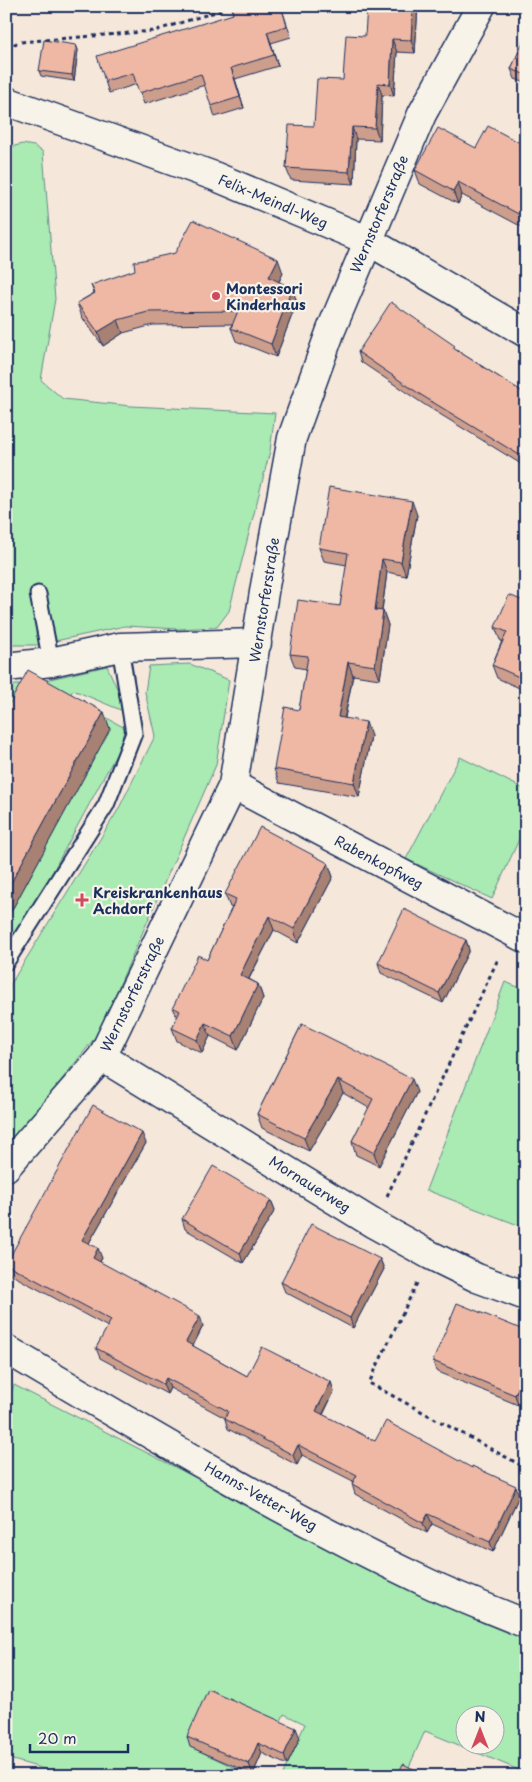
<svg xmlns="http://www.w3.org/2000/svg" width="532" height="1782" font-family="'Playpen Sans',sans-serif">
  <rect width="100%" height="100%" fill="#f5e7da"/>
  <filter id="ink" filterUnits="userSpaceOnUse"><feTurbulence type="fractalNoise" baseFrequency=".02" numOctaves="2"/><feDisplacementMap in="SourceGraphic" scale="10" xChannelSelector="R" yChannelSelector="G"/><feConvolveMatrix kernelMatrix="1 2 1 2 8 2 1 2 1" color-interpolation-filters="sRGB"/></filter>
  <g filter="url(#ink)">
    <g fill="#aaeab3" stroke="#628c88" fill-rule="evenodd">
      <polygon points="22,144 34,146 43,152 55,299 41,380 63,399 131,406 275,413 270,451 229,611 217,627 179,629 125,626 37,645 6,645 6,282 9,281 7,167 11,147"/>
      <polygon points="190,664 229,680 216,765 98,1034 6,1150 6,1023 10,985 118,810 155,736 145,692 149,666"/>
      <polygon points="107,666 120,695 123,711 73,690 69,697 125,728 118,751 12,947 6,947 6,921 110,729 6,740 6,686 28,684"/>
      <polygon points="460,757 526,790 526,824 492,899 406,859"/>
      <polygon points="505,982 526,990 526,1228 426,1190"/>
      <path d="M14,1385l353,180 159,65v143l-101,-42 -20,45h-123l23,-52 -21,-10 -6,14 -87,19 61,29h-183l-63,-18v-352zM464,1714h30v30h-30z"/>
    </g>
    <g fill="none" stroke-linecap="round" stroke-linejoin="round">
      <g stroke="#1b2f5e" stroke-width="19">
        <g id="service">
          <polyline points="38,594 51,662"/>
          <polyline points="6,962 106,805 134,733 120,647"/>
        </g>
      </g>
      <g stroke="#1b2f5e" stroke-width="31">
        <g id="minor">
          <polyline points="6,101 214,176 367,240 526,333"/>
          <polyline points="6,667 51,662 120,647 257,643"/>
          <polyline points="233,785 526,939"/>
          <polyline points="102,1057 374,1224 430,1255 477,1278 526,1296"/>
          <polyline points="6,1167 102,1057 233,785 265,586 292,438 331,330 422,114 481,6"/>
          <path d="M6,1349c138,82 276,165 422,234 32,15 65,27 98,41"/>
        </g>
      </g>
      <g stroke="#1b2f5e" stroke-width="3" stroke-dasharray="4 4" stroke-linecap="butt">
        <polyline points="6,47 20,42 154,31 225,9"/>
        <polyline points="387,1196 498,959"/>
        <polyline points="417,1283 369,1383 526,1468"/>
      </g>
      <use href="#service" stroke="#f7f3e8" stroke-width="15"/>
      <use href="#minor" stroke="#f7f3e8" stroke-width="28"/>
    </g>
    <g fill="#ce9e8d" stroke="#1b2f5e">
      <polygon points="232,6 281,6 291,37 271,43 278,66 235,79 244,108 215,117 205,85 144,104 137,84 109,93 105,81 233,14"/>
      <polygon points="418,6 415,53 397,52 394,96 382,95 380,140 356,139 354,184 291,180 286,168 314,126 343,80 365,36"/>
      <polygon points="526,35 526,83 515,79 511,69"/>
      <polygon points="76,45 78,50 74,81 41,76 39,71"/>
      <polygon points="526,146 526,229 462,195 458,204 420,184 415,170 476,148"/>
      <polygon points="283,273 279,282 297,302 276,357 236,341 231,328 232,324 153,325 123,333 103,346 82,317 77,303 94,293 91,285"/>
      <polygon points="456,350 526,394 526,467 425,405 361,362 358,352"/>
      <polygon points="417,515 406,576 387,572 382,611 383,611 388,625 380,679 353,675 345,718 371,736 359,797 279,783 274,769 299,710 306,669 295,667 290,654 340,606 347,565 324,561 319,548"/>
      <polygon points="526,602 526,691 497,678 492,665 502,641 500,640 495,627"/>
      <polygon points="328,863 333,877 298,943 274,930 249,979 258,984 263,998 238,1050 210,1036 202,1053 177,1041 172,1028 177,1018 173,1007 207,960 232,908 230,907 225,894"/>
      <polygon points="466,940 469,950 443,1003 381,973 378,963"/>
      <polygon points="302,1024 417,1092 379,1166 356,1155 352,1141 369,1108 343,1093 309,1151 262,1128 257,1114"/>
      <polygon points="146,1143 89,1243 102,1258 100,1262 203,1326 193,1346 247,1376 331,1382 334,1392 323,1415 375,1441 519,1496 493,1552 432,1524 427,1533 355,1494 352,1484 353,1481 302,1455 297,1465 228,1429 225,1419 225,1418 170,1388 167,1394 100,1358 96,1348 108,1327 10,1274 6,1264"/>
      <polygon points="271,1200 275,1210 243,1263 185,1229 182,1219"/>
      <polygon points="380,1259 384,1269 353,1328 285,1292 281,1282"/>
      <polygon points="526,1331 526,1387 518,1405 436,1371 433,1361"/>
      <polygon points="187,1737 300,1738 287,1765 262,1753 253,1774 190,1747"/>
    </g>
    <g fill="#a78173" stroke="#1b2f5e">
      <polygon points="413,6 418,6 415,53 411,40"/>
      <polygon points="267,32 271,43 278,66 274,55"/>
      <polygon points="392,39 397,52 394,96 390,84"/>
      <polygon points="76,45 78,50 74,81 72,75"/>
      <polygon points="231,68 235,79 244,108 240,97"/>
      <polygon points="378,83 382,95 380,140 375,128"/>
      <polygon points="352,127 356,139 354,184 349,172"/>
      <polygon points="458,182 462,195 458,204 453,191"/>
      <polygon points="278,259 283,273 274,291 269,277"/>
      <polygon points="292,288 297,302 276,357 271,344"/>
      <polygon points="118,320 123,333 103,346 98,332"/>
      <polygon points="412,501 417,515 406,576 401,562"/>
      <polygon points="382,559 387,572 380,624 375,610"/>
      <polygon points="383,611 388,625 380,679 375,666"/>
      <polygon points="348,662 353,675 342,730 338,717"/>
      <polygon points="104,712 110,729 6,921 6,892"/>
      <polygon points="366,722 371,736 359,797 354,783"/>
      <polygon points="328,863 333,877 298,943 294,929"/>
      <polygon points="269,916 274,930 244,988 240,975"/>
      <polygon points="466,940 469,950 443,1003 439,993"/>
      <polygon points="258,984 263,998 238,1050 233,1036"/>
      <polygon points="205,1023 210,1036 202,1053 197,1040"/>
      <polygon points="412,1079 417,1092 379,1166 374,1153"/>
      <polygon points="338,1080 343,1093 309,1151 304,1138"/>
      <polygon points="142,1133 146,1143 85,1250 82,1240"/>
      <polygon points="271,1200 275,1210 243,1263 240,1253"/>
      <polygon points="98,1248 102,1258 96,1268 93,1258"/>
      <polygon points="380,1259 384,1269 353,1328 350,1318"/>
      <polygon points="200,1316 203,1326 189,1352 186,1342"/>
      <polygon points="526,1369 526,1387 518,1405 515,1395"/>
      <polygon points="166,1378 170,1388 167,1394 163,1384"/>
      <polygon points="331,1382 334,1392 319,1421 316,1411"/>
      <polygon points="298,1445 302,1455 297,1465 293,1455"/>
      <polygon points="516,1486 519,1496 493,1552 490,1542"/>
      <polygon points="428,1514 432,1524 427,1533 423,1523"/>
      <polygon points="296,1728 300,1738 287,1765 284,1755"/>
      <polygon points="258,1743 262,1753 253,1774 249,1764"/>
    </g>
    <g fill="#efb8a4" stroke="#1b2f5e">
      <polygon points="232,6 281,6 287,26 267,32 274,55 231,68 240,97 211,106 201,74 139,93 133,73 105,81 97,56 233,14"/>
      <polygon points="367,6 413,6 411,40 392,39 390,84 378,83 375,128 352,127 349,172 286,168 289,125 314,126 317,79 343,80 346,35 365,36"/>
      <polygon points="526,35 526,75 511,69"/>
      <polygon points="44,40 76,45 72,75 39,71"/>
      <polygon points="488,126 526,146 526,218 458,182 453,191 415,170 438,128 476,148"/>
      <polygon points="193,220 278,259 269,277 292,288 271,344 231,328 238,311 148,312 118,320 98,332 77,303 95,293 91,285 135,270 134,262 175,253"/>
      <polygon points="391,302 455,346 453,348 526,394 526,459 421,395 358,352"/>
      <polygon points="329,487 412,501 401,562 382,559 375,610 383,611 375,666 348,662 338,717 366,722 354,783 274,769 285,707 299,710 308,656 290,654 298,600 340,606 348,553 319,548"/>
      <polygon points="509,595 526,602 526,680 492,665 507,632 495,627"/>
      <polygon points="28,670 104,712 6,892 6,710"/>
      <polygon points="260,827 328,863 294,929 269,916 240,975 258,984 233,1036 205,1023 197,1040 172,1028 180,1011 173,1007 198,955 207,960 236,899 225,894"/>
      <polygon points="404,909 466,940 439,993 378,963"/>
      <polygon points="302,1024 412,1079 374,1153 352,1141 373,1099 338,1080 304,1138 257,1114"/>
      <polygon points="93,1105 142,1133 82,1240 98,1248 93,1258 200,1316 186,1342 247,1376 262,1347 331,1382 316,1411 375,1441 386,1421 472,1468 472,1466 516,1486 490,1542 428,1514 423,1523 352,1484 357,1475 298,1445 293,1455 225,1419 228,1411 166,1378 163,1384 96,1348 111,1320 6,1264"/>
      <polygon points="213,1166 271,1200 240,1253 182,1219"/>
      <polygon points="311,1224 380,1259 350,1318 281,1282"/>
      <polygon points="457,1303 526,1331 526,1369 515,1395 433,1361"/>
      <polygon points="208,1689 296,1728 284,1755 258,1743 249,1764 187,1737"/>
      <polygon points="403,1764 428,1776 397,1776"/>
    </g>
  </g>
  <g fill="#d1495b" stroke="#f7f3e8" stroke-width="2">
    <circle cx="216" cy="296" r="5"/>
    <path d="M79.5 892.5h5v5h5v5h-5v5h-5v-5h-5v-5h5z"/>
  </g>
  <g text-anchor="middle" dominant-baseline="central" stroke-width="4.5" stroke-linejoin="round" paint-order="stroke">
    <g font-size="14" fill="#1b2f5e" stroke="#f7f3e8">
      <text transform="translate(273 201) rotate(23)">Felix-Meindl-Weg</text>
      <text transform="translate(379 214) rotate(-67)">Wernstorferstraße</text>
      <text transform="translate(264 600) rotate(-81)">Wernstorferstraße</text>
      <text transform="translate(379 862) rotate(28)">Rabenkopfweg</text>
      <text transform="translate(132 994) rotate(-64)">Wernstorferstraße</text>
      <text transform="translate(310 1184) rotate(32)">Mornauerweg</text>
      <text transform="translate(261 1496) rotate(29)">Hanns-Vetter-Weg</text>
    </g>
    <g font-size="14" font-weight="bold" fill="#1b2f5e" stroke="#f7f3e8" text-anchor="start">
      <text x="226" y="288">Montessori<tspan x="226" dy="16">Kinderhaus</tspan></text>
      <text x="93" y="892">Kreiskrankenhaus<tspan x="93" dy="16">Achdorf</tspan></text>
    </g>
  </g>
  <rect width="532" height="1782" fill="none" stroke="#f7f3e8" stroke-width="25"/>
  <rect x="12" y="12" width="507" height="1757" fill="none" stroke="#1b2f5e" stroke-width="2" filter="url(#ink)"/>
  <g transform="translate(480 1730)"><circle r="24" fill="#f7f3e8" stroke="#9fa5b1"/>
  <path d="M0-4L9 19L0 12L-9 19Z" fill="#d1495b"/>
  <text y="-8" font-size="14" font-weight="bold" text-anchor="middle" fill="#1b2f5e">N</text>
  </g>
  <path d="M30 1744v8h98v-8" fill="none" stroke="#1b2f5e" stroke-width="2.5"/>
  <text x="38" y="1744" font-size="15" fill="#1b2f5e" stroke="#f7f3e8" stroke-width="4" paint-order="stroke">20 m</text>
</svg>
